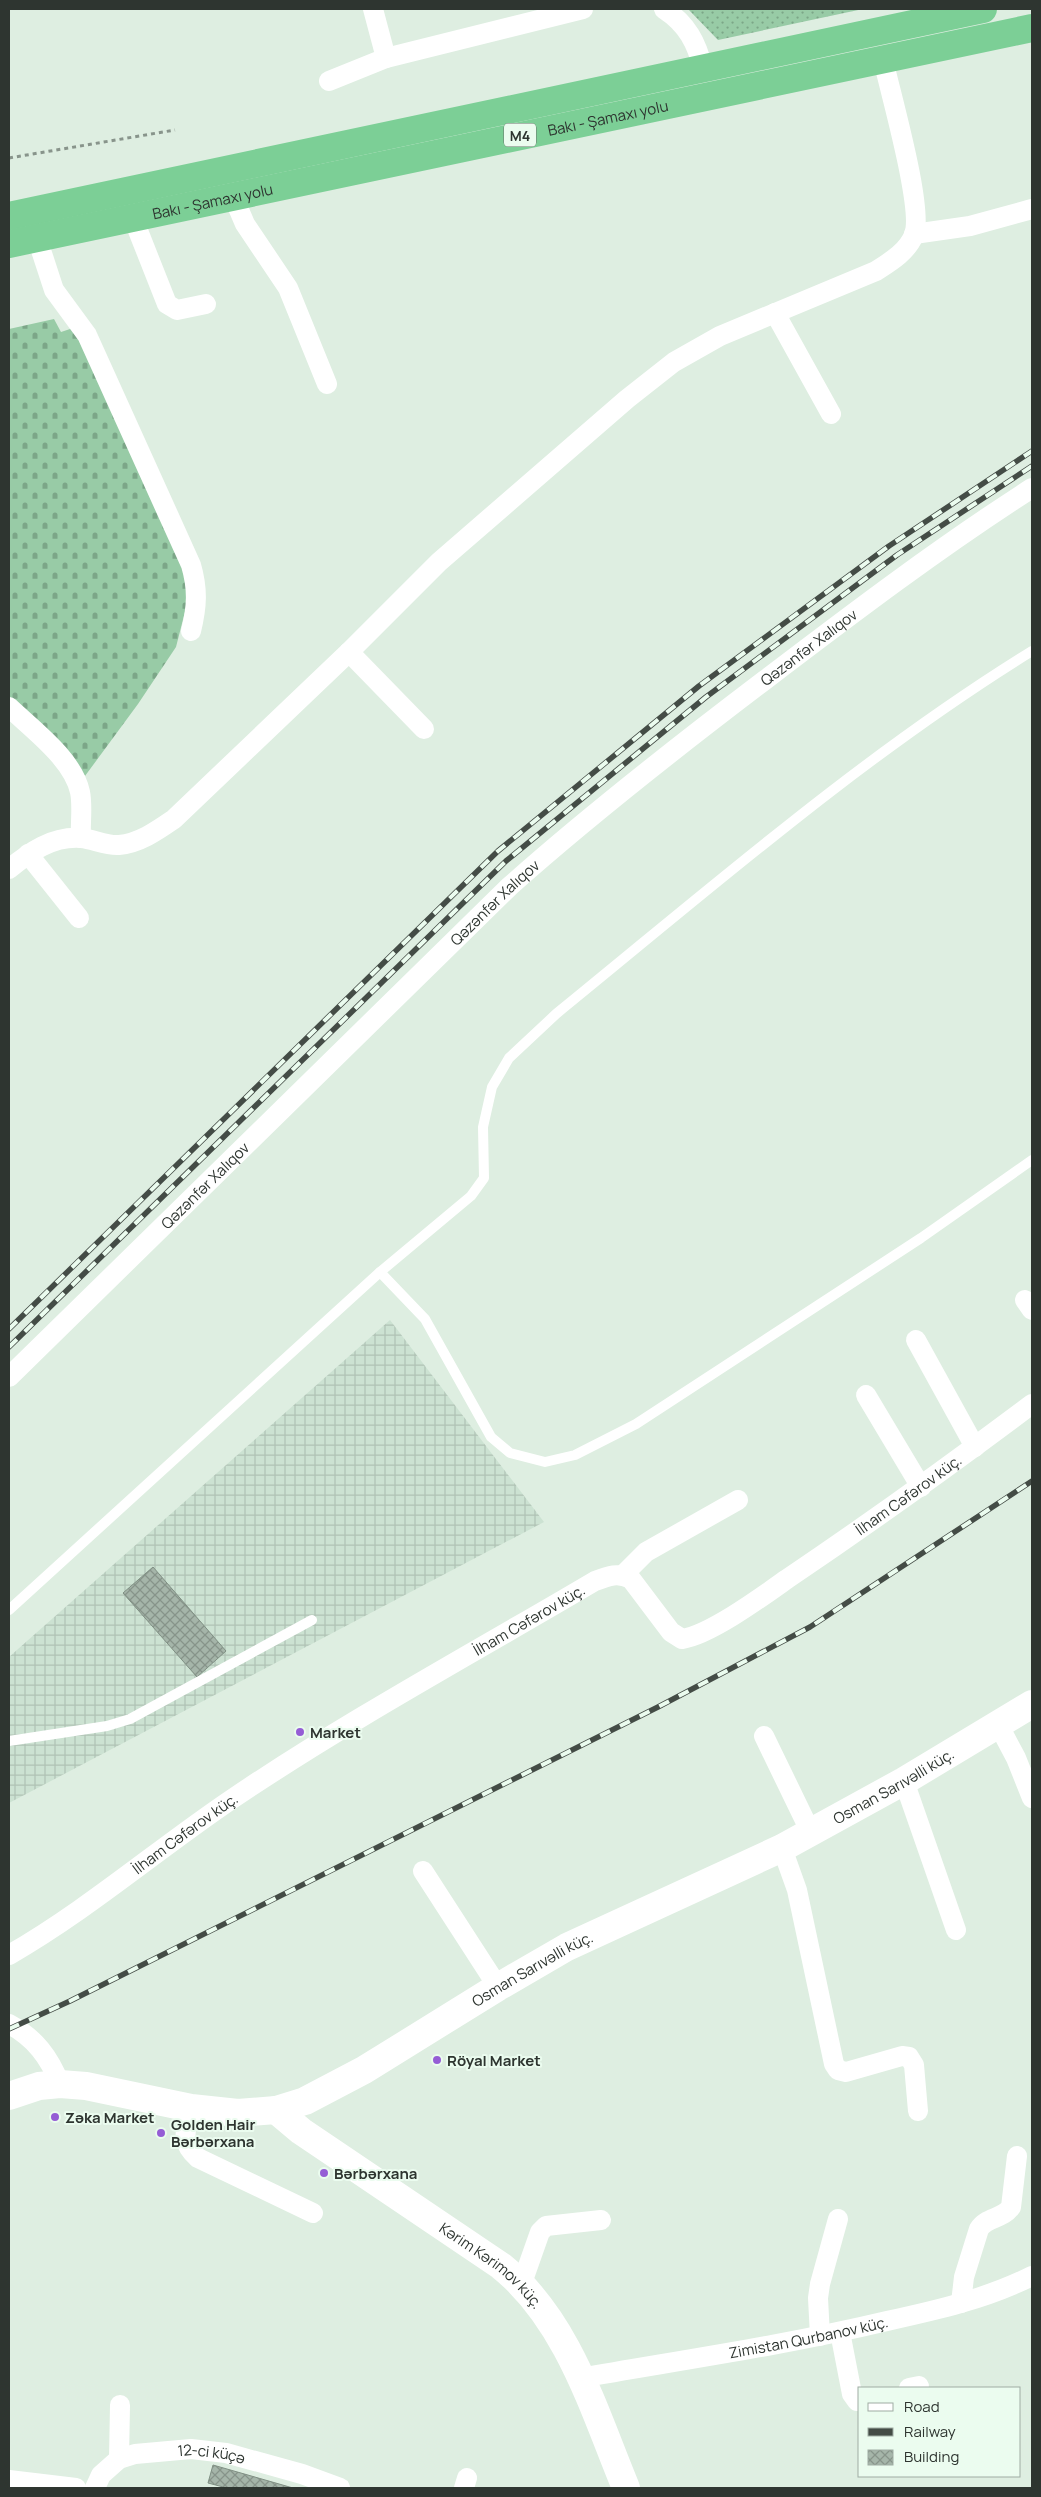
<svg xmlns="http://www.w3.org/2000/svg" width="1041" height="2497" font-family="Manrope,sans-serif">
  <defs>
    <pattern id="industrial-grid" width="8" height="8" patternUnits="userSpaceOnUse" patternTransform="scale(1.25)"><rect width="8" height="8" fill="#cce2d2"/><path d="M0 4h8M4 0v8" fill="none" stroke="#b0c2b5"/></pattern>
    <pattern id="grass-dots" width="8" height="8" patternUnits="userSpaceOnUse" patternTransform="scale(1.25)"><rect width="8" height="8" fill="#98cba6"/><path d="M2 2h.1M6 6h.1" fill="none" stroke="#7ca688" stroke-width="1.8" stroke-linecap="round"/></pattern>
    <pattern id="cemetery-stones" width="16" height="16" patternUnits="userSpaceOnUse" patternTransform="scale(1.25)"><rect width="16" height="16" fill="#98cba6"/><path d="M2 7V4a2 2 0 0 1 4 0v3zM10 15v-3a2 2 0 0 1 4 0v3z" fill="#7ca688"/></pattern>
    <pattern id="building-cross-hatch" width="8" height="8" patternUnits="userSpaceOnUse" patternTransform="scale(1.25)"><rect width="8" height="8" fill="#a5b5a9"/><path d="M0 0l8 8M0 8l8-8" fill="none" stroke="#87948a"/></pattern>
  </defs>
  <rect width="100%" height="100%" fill="#deeee1"/>
  <polygon fill="url(#industrial-grid)" points="390,1320 544,1522 9,1803 9,1657"/>
  <polygon fill="url(#grass-dots)" points="688,9 863,9 718,40"/>
  <polygon fill="url(#cemetery-stones)" points="54,319 61,332 76,327 184,569 190,592 176,647 138,704 85,776 9,696 9,329"/>
  <g fill="url(#building-cross-hatch)" stroke="#809084">
    <polygon points="153,1567 226,1651 197,1677 123,1593"/>
    <polygon points="213,2465 293,2488 227,2488 208,2483"/>
  </g>
  <g fill="none" stroke-linecap="round" stroke-linejoin="round">
    <polyline stroke="#88948b" stroke-width="3" stroke-dasharray="4 4" stroke-linecap="butt" points="9,158 175,130"/>
    <g stroke="#fff" stroke-width="10">
      <polyline points="380,1272 425,1319 491,1437 510,1453 545,1462 575,1455 636,1424 921,1238 1032,1160"/>
      <path d="M9,1610l371,-338 91,-76 13,-18 -1,-51 9,-40 17,-29 47,-44c155,-126 306,-258 476,-363"/>
      <polyline points="9,1741 107,1726 130,1719 312,1620"/>
    </g>
    <g stroke="#fff" stroke-width="20">
      <polyline points="373,9 386,58"/>
      <path d="M664,9c23,15 33,34 39,60"/>
      <polyline points="329,81 386,58 583,9"/>
      <polyline points="233,196 245,224 288,288 327,384"/>
      <polyline points="133,218 167,304 177,310 206,304"/>
      <polyline points="914,234 970,226 1032,209"/>
      <path d="M37,238l17,52 33,45 104,230c7,24 6,42 0,66"/>
      <polyline points="775,313 831,414"/>
      <polyline points="349,652 424,729"/>
      <path d="M9,707c23,22 64,52 71,85 3,14 0,32 1,46"/>
      <polyline points="28,854 79,918"/>
      <path d="M9,869c21,-17 43,-33 72,-31 12,1 25,8 38,7 21,-2 39,-15 55,-26l175,-167 90,-90 188,-163 47,-37 46,-26 156,-65c14,-9 31,-19 38,-36 10,-26 -24,-143 -31,-176"/>
      <polyline points="1025,1300 1032,1310"/>
      <polyline points="916,1340 975,1447"/>
      <path id="s1" d="M9,1377l501,-491c82,-73 168,-140 255,-206 88,-67 175,-133 267,-192"/>
      <polyline points="866,1395 921,1487"/>
      <polyline points="623,1575 646,1552 738,1500"/>
      <polyline points="998,1724 1016,1758 1032,1798"/>
      <polyline points="764,1736 811,1833"/>
      <polyline points="904,1781 956,1930"/>
      <polyline points="782,1848 797,1890 834,2064 838,2070 846,2072 902,2056 909,2057 914,2065 918,2111"/>
      <polyline points="423,1871 498,1987"/>
      <path id="s2" d="M9,1955c80,-46 150,-107 226,-158 116,-78 240,-145 360,-216 13,-5 23,-9 36,-2l40,53 11,7c28,-4 81,-43 105,-60 83,-56 165,-115 245,-175"/>
      <path d="M9,2024c26,14 40,33 51,60"/>
      <path d="M191,2108c-5,21 -12,34 7,50l115,55"/>
      <polyline points="522,2283 540,2232 546,2226 601,2220"/>
      <path d="M961,2303l3,-26 15,-48c7,-12 24,-10 32,-22l6,-51"/>
      <polyline points="840,2332 852,2394 857,2401 860,2401"/>
      <polyline points="820,2336 818,2298 820,2284 838,2219"/>
      <path id="s3" d="M580,2378c102,-18 206,-33 307,-57 50,-11 99,-22 145,-45"/>
      <polyline points="909,2388 919,2386"/>
      <polyline points="119,2459 120,2405"/>
      <polyline points="9,2480 76,2488"/>
      <path id="s4" d="M95,2488l6,-13 18,-16 16,-5 56,-5 35,4 76,21 38,14"/>
      <polyline points="464,2488 467,2478"/>
    </g>
    <g stroke="#fff" stroke-width="28">
      <path id="s5" d="M9,2096l30,-10 21,-2 26,2 105,22 47,5 38,-3 29,-9 59,-31 134,-83 69,-40 215,-99 122,-67 128,-77"/>
      <path id="s6" d="M276,2110l25,21 200,135c67,54 93,145 125,222"/>
    </g>
    <g stroke="#7ccf96" stroke-width="28">
      <polyline points="9,216 983,9"/>
      <path id="s7" d="M9,244l1023,-216"/>
    </g>
    <g stroke="#444c46" stroke-width="5.5">
      <g id="rail">
        <polyline points="9,1329 498,851 699,686 889,546 1032,451"/>
        <polyline points="9,1347 506,861 706,697 897,555 1032,466"/>
        <polyline points="9,2029 70,2001 658,1707 810,1627 1032,1481"/>
      </g>
    </g>
    <use href="#rail" stroke="#ebfcef" stroke-width="4" stroke-dasharray="11" stroke-linecap="butt"/>
  </g>
  <g fill="#955dd5" stroke="#ebfcef" stroke-width="2">
    <circle cx="300" cy="1732" r="5"/>
    <circle cx="437" cy="2060" r="5"/>
    <circle cx="55" cy="2117" r="5"/>
    <circle cx="161" cy="2133" r="5"/>
    <circle cx="324" cy="2173" r="5"/>
  </g>
  <g text-anchor="middle" dominant-baseline="central" stroke-width="4" stroke-linejoin="round" paint-order="stroke">
    <rect fill="#ebfcef" stroke="#677169" stroke-width="1" x="504" y="123.5" width="32" height="23" rx="4"/>
    <g font-size="14" font-weight="bold" fill="#2e3530">
      <text x="520" y="135">M4</text>
    </g>
    <g font-size="15" fill="#2e3530" stroke="#ebfcef">
      <text stroke="none"><textPath href="#s7" startOffset="612">Bakı - Şamaxı yolu</textPath></text>
      <text stroke="none"><textPath href="#s7" startOffset="208">Bakı - Şamaxı yolu</textPath></text>
      <text stroke="none"><textPath href="#s1" startOffset="1084">Qəzənfər Xalıqov</textPath></text>
      <text stroke="none"><textPath href="#s1" startOffset="679">Qəzənfər Xalıqov</textPath></text>
      <text stroke="none"><textPath href="#s1" startOffset="274">Qəzənfər Xalıqov</textPath></text>
      <text stroke="none"><textPath href="#s2" startOffset="1082">İlham Cəfərov küç.</textPath></text>
      <text stroke="none"><textPath href="#s2" startOffset="619">İlham Cəfərov küç.</textPath></text>
      <text stroke="none"><textPath href="#s5" startOffset="970">Osman Sarıvəlli küç.</textPath></text>
      <text stroke="none"><textPath href="#s2" startOffset="214">İlham Cəfərov küç.</textPath></text>
      <text stroke="none"><textPath href="#s5" startOffset="565">Osman Sarıvəlli küç.</textPath></text>
      <text stroke="none"><textPath href="#s6" startOffset="266">Kərim Kərimov küç.</textPath></text>
      <text stroke="none"><textPath href="#s3" startOffset="232">Zimistan Qurbanov küç.</textPath></text>
      <text stroke="none"><textPath href="#s4" startOffset="132">12-ci küçə</textPath></text>
    </g>
    <g font-size="15" font-weight="bold" fill="#2e3530" stroke="#ebfcef" text-anchor="start">
      <text x="310" y="1732">Market</text>
      <text x="447" y="2060">Röyal Market</text>
      <text x="65" y="2117">Zəka Market</text>
      <text x="171" y="2124">Golden Hair<tspan x="171" dy="17">Bərbərxana</tspan></text>
      <text x="334" y="2173">Bərbərxana</text>
    </g>
  </g>
  <rect width="1041" height="2497" fill="none" stroke="#2e3530" stroke-width="20"/>
  <rect x="858" y="2387" width="162" height="90" fill="#ebfcef" stroke="#9faca3"/>
  <rect x="868" y="2403" width="25" height="8" fill="#ffffff" stroke="#9faca3"/>
  <text x="904" y="2412" font-size="15" fill="#2e3530">Road</text>
  <rect x="868" y="2428" width="25" height="8" fill="#444c46" stroke="#9faca3"/>
  <text x="904" y="2437" font-size="15" fill="#2e3530">Railway</text>
  <rect x="868" y="2450" width="25" height="15" fill="url(#building-cross-hatch)" stroke="#9faca3"/>
  <text x="904" y="2462" font-size="15" fill="#2e3530">Building</text>
</svg>
